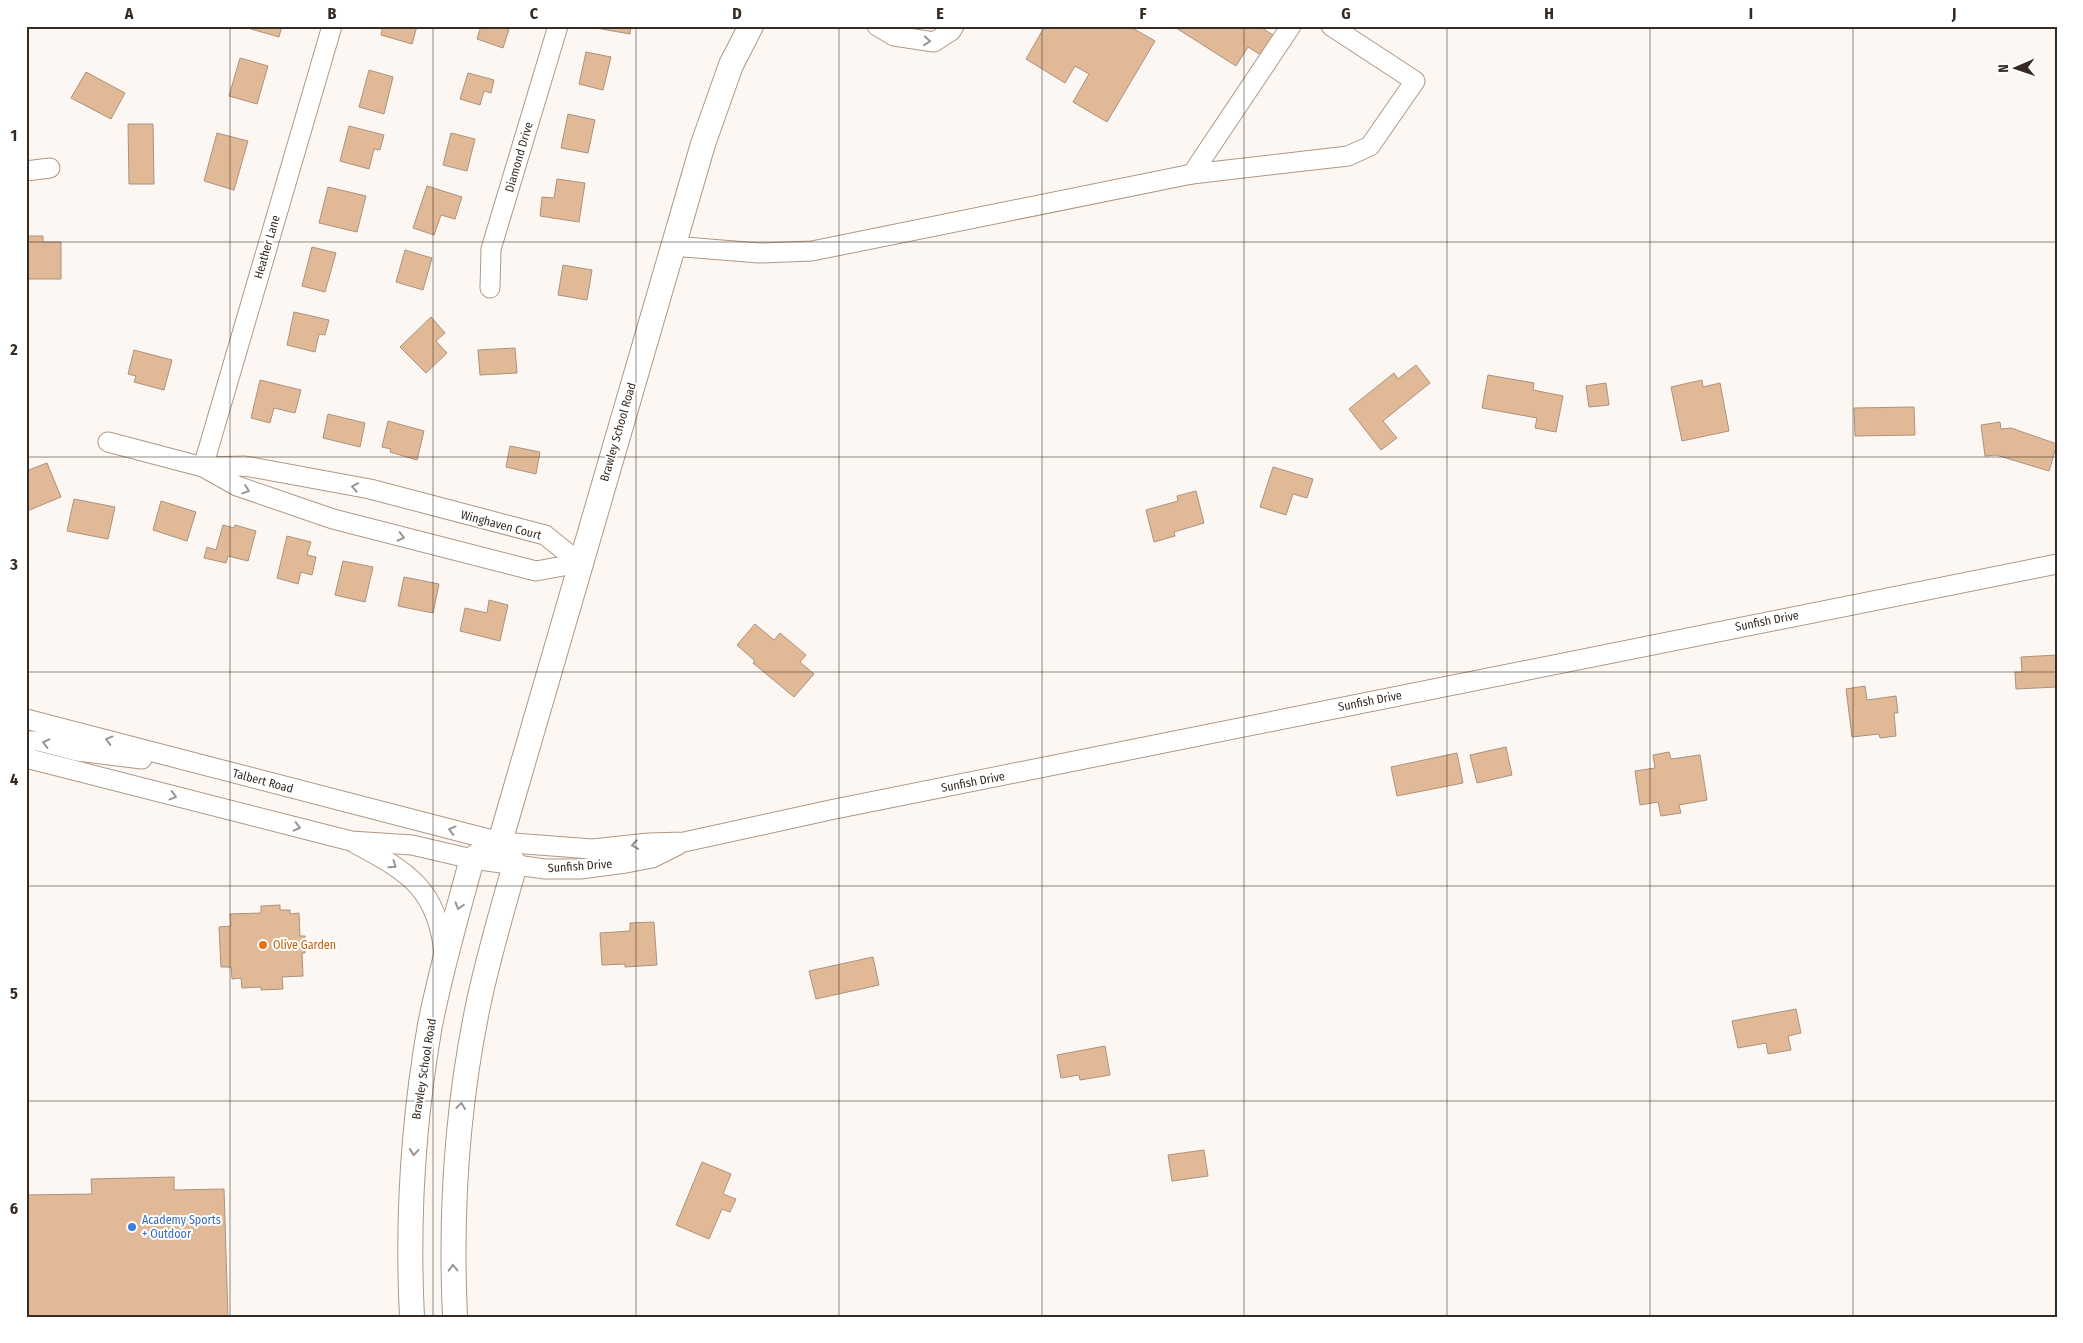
<svg xmlns="http://www.w3.org/2000/svg" width="2083" height="1343" font-family="'Fira Sans Condensed',sans-serif">
  <rect width="100%" height="100%" fill="#fdf7f3"/>
  <g fill="#e2b997" stroke="#ab927d">
    <polygon points="252,26 282,26 279,37 251,29"/>
    <polygon points="383,26 417,26 412,44 381,35"/>
    <polygon points="481,26 510,26 503,48 477,39"/>
    <polygon points="597,26 631,26 630,34 596,28"/>
    <polygon points="1045,26 1129,26 1155,41 1107,122 1073,102 1089,74 1075,66 1065,83 1026,59"/>
    <polygon points="1173,26 1263,26 1262,28 1276,37 1264,57 1248,47 1236,66"/>
    <polygon points="586,52 611,57 603,90 579,84"/>
    <polygon points="240,58 268,66 257,104 229,96"/>
    <polygon points="369,70 393,77 384,114 359,107"/>
    <polygon points="86,72 125,93 111,119 71,98"/>
    <polygon points="468,73 494,80 491,93 484,91 480,105 460,99"/>
    <polygon points="568,114 595,120 588,153 561,148"/>
    <polygon points="128,124 153,124 154,184 129,184"/>
    <polygon points="349,126 384,135 380,150 374,149 369,169 340,161"/>
    <polygon points="217,133 248,141 234,190 204,181"/>
    <polygon points="451,133 475,139 467,171 443,165"/>
    <polygon points="557,179 585,183 579,222 540,216 542,197 554,198"/>
    <polygon points="427,186 462,197 455,219 441,215 434,235 413,228"/>
    <polygon points="328,187 366,196 357,232 319,223"/>
    <polygon points="26,236 43,236 43,242 61,242 61,279 26,279"/>
    <polygon points="312,247 336,253 325,292 302,286"/>
    <polygon points="405,250 432,258 423,290 396,282"/>
    <polygon points="563,265 592,270 587,300 558,295"/>
    <polygon points="294,312 329,320 325,335 319,334 315,352 287,345"/>
    <polygon points="431,317 445,333 436,341 447,353 426,373 400,347"/>
    <polygon points="515,348 517,373 480,375 478,350"/>
    <polygon points="134,350 172,360 164,390 134,382 136,376 128,374"/>
    <polygon points="1416,365 1430,383 1383,421 1397,438 1381,450 1349,409 1394,373 1398,379"/>
    <polygon points="1488,375 1534,383 1533,390 1563,396 1556,432 1535,428 1537,418 1482,408"/>
    <polygon points="260,380 301,390 295,413 274,408 270,423 251,418"/>
    <polygon points="1702,380 1703,387 1720,383 1729,431 1682,441 1671,387"/>
    <polygon points="1606,383 1609,405 1589,407 1586,386"/>
    <polygon points="1914,407 1915,435 1855,436 1854,408"/>
    <polygon points="328,414 365,423 360,447 323,438"/>
    <polygon points="388,421 424,431 417,460 390,452 391,449 382,447"/>
    <polygon points="2000,422 2001,429 2011,428 2057,444 2049,471 1996,455 1985,456 1981,425"/>
    <polygon points="510,446 540,452 536,474 506,467"/>
    <polygon points="47,463 61,497 27,511 26,471"/>
    <polygon points="1273,467 1313,479 1307,498 1293,494 1286,515 1260,507"/>
    <polygon points="1196,491 1204,523 1174,532 1175,536 1154,542 1146,510 1178,501 1177,496"/>
    <polygon points="74,499 115,507 108,539 67,531"/>
    <polygon points="161,501 196,512 187,541 153,530"/>
    <polygon points="223,525 234,528 235,525 256,531 248,561 228,556 226,563 204,558 207,547 216,550"/>
    <polygon points="287,536 311,542 307,555 316,557 312,575 301,572 298,584 277,578"/>
    <polygon points="343,561 373,567 365,602 335,595"/>
    <polygon points="404,577 439,584 433,613 398,606"/>
    <polygon points="489,600 508,605 500,641 460,631 465,608 487,613"/>
    <polygon points="755,624 774,640 780,633 806,655 800,662 814,674 794,697 753,663 755,661 737,645"/>
    <polygon points="2057,655 2057,687 2016,689 2015,672 2022,672 2021,657"/>
    <polygon points="1865,686 1867,700 1896,696 1898,713 1894,713 1896,736 1880,738 1879,734 1852,737 1846,689"/>
    <polygon points="1506,747 1512,775 1477,783 1470,755"/>
    <polygon points="1669,752 1671,759 1700,755 1707,800 1679,805 1681,813 1661,816 1658,802 1640,805 1635,771 1655,768 1653,755"/>
    <polygon points="1457,753 1463,783 1397,796 1391,767"/>
    <polygon points="280,905 280,910 290,910 290,914 299,913 300,936 305,936 305,953 302,953 303,976 282,977 283,989 261,990 261,987 242,988 241,978 232,979 231,967 221,967 219,927 231,926 230,914 261,913 261,906"/>
    <polygon points="654,922 657,965 625,967 625,964 602,965 600,933 630,931 630,923"/>
    <polygon points="873,957 879,985 816,999 809,971"/>
    <polygon points="1796,1009 1801,1033 1788,1036 1791,1050 1768,1054 1766,1043 1738,1048 1732,1021"/>
    <polygon points="1105,1046 1110,1075 1080,1080 1079,1075 1061,1078 1057,1055"/>
    <polygon points="1204,1150 1208,1176 1172,1181 1168,1155"/>
    <polygon points="702,1162 731,1174 723,1194 736,1199 730,1212 722,1209 709,1239 676,1225"/>
    <polygon points="174,1177 174,1190 224,1189 228,1317 26,1317 26,1195 92,1194 91,1179"/>
  </g>
  <g fill="none" stroke-linecap="round" stroke-linejoin="round">
    <g stroke="#b19782" stroke-width="21">
      <g id="minor">
        <polyline points="877,26 894,36 934,42 951,31 954,26"/>
        <polyline points="26,171 50,168"/>
        <polyline points="1192,174 1291,26"/>
        <polyline points="672,246 759,253 812,251 1192,174 1348,156 1370,146 1415,81 1331,26"/>
        <polyline points="490,288 491,249 558,26"/>
        <polyline points="108,442 203,467 237,486 333,519 536,571 580,563"/>
        <polyline points="203,467 332,26"/>
        <polyline points="204,467 245,466 370,489 545,535 580,563"/>
        <polyline points="26,719 500,842 592,849 649,843 684,842 830,810 2057,564"/>
        <polyline points="26,741 39,741 77,751 142,759"/>
        <polyline points="26,758 351,841 412,845 472,859 545,869 580,869 626,863 652,858 678,845"/>
        <path d="M356,844c53,28 82,46 88,110"/>
      </g>
    </g>
    <g stroke="#b19782" stroke-width="26">
      <g id="major">
        <path d="M412,1317c-5,-98 1,-195 18,-292 11,-56 27,-111 42,-166l28,-17 203,-698 28,-79 20,-39"/>
        <path d="M455,1317c-5,-107 2,-212 24,-316 10,-46 23,-91 36,-136l-15,-23"/>
      </g>
    </g>
    <use href="#minor" stroke="#fff" stroke-width="19"/>
    <use href="#major" stroke="#fff" stroke-width="24"/>
  </g>
  <defs><path id="oneway-chevron" d="M-2-3.5L2.5 0L-2 3.5" fill="none" stroke-width="1.6" stroke-linecap="round" stroke-linejoin="round" transform="scale(1.25)"/></defs>
  <g stroke="#9a9590">
    <use href="#oneway-chevron" transform="translate(927 41) rotate(5)"/>
    <use href="#oneway-chevron" transform="translate(355 487) rotate(-169)"/>
    <use href="#oneway-chevron" transform="translate(246 490) rotate(19)"/>
    <use href="#oneway-chevron" transform="translate(401 537) rotate(14)"/>
    <use href="#oneway-chevron" transform="translate(109 740) rotate(-165)"/>
    <use href="#oneway-chevron" transform="translate(46 743) rotate(-166)"/>
    <use href="#oneway-chevron" transform="translate(173 796) rotate(15)"/>
    <use href="#oneway-chevron" transform="translate(297 827) rotate(14)"/>
    <use href="#oneway-chevron" transform="translate(452 830) rotate(-165)"/>
    <use href="#oneway-chevron" transform="translate(635 845) rotate(171)"/>
    <use href="#oneway-chevron" transform="translate(393 865) rotate(35)"/>
    <use href="#oneway-chevron" transform="translate(459 906) rotate(106)"/>
    <use href="#oneway-chevron" transform="translate(461 1106) rotate(-83)"/>
    <use href="#oneway-chevron" transform="translate(414 1152) rotate(95)"/>
    <use href="#oneway-chevron" transform="translate(453 1268) rotate(-91)"/>
  </g>
  <path fill="none" stroke="#352b22" stroke-width="1" stroke-opacity="0.55" d="M230,26v1291M433,26v1291M636,26v1291M839,26v1291M1042,26v1291M1244,26v1291M1447,26v1291M1650,26v1291M1853,26v1291M26,242h2031M26,457h2031M26,672h2031M26,886h2031M26,1101h2031"/>
  <circle fill="#e8710a" stroke="#fff" stroke-width="2" cx="263" cy="945" r="5"/>
  <circle fill="#3f7fe0" stroke="#fff" stroke-width="2" cx="132" cy="1227" r="5"/>
  <g text-anchor="middle" dominant-baseline="central" stroke-width="4" stroke-linejoin="round" paint-order="stroke">
    <g font-size="12" fill="#352b22" stroke="#fff">
      <text transform="translate(519 157) rotate(-74)">Diamond Drive</text>
      <text transform="translate(267 247) rotate(-74)">Heather Lane</text>
      <text transform="translate(618 432) rotate(-74)">Brawley School Road</text>
      <text transform="translate(501 525) rotate(15)">Winghaven Court</text>
      <text transform="translate(1767 621) rotate(-11)">Sunfish Drive</text>
      <text transform="translate(1370 701) rotate(-11)">Sunfish Drive</text>
      <text transform="translate(263 781) rotate(15)">Talbert Road</text>
      <text transform="translate(973 782) rotate(-11)">Sunfish Drive</text>
      <text transform="translate(580 866) rotate(-4)">Sunfish Drive</text>
      <text transform="translate(424 1069) rotate(-81)">Brawley School Road</text>
    </g>
    <g font-size="12" fill="#c56008" stroke="#fff" text-anchor="start">
      <text x="273" y="945">Olive Garden</text>
    </g>
    <g font-size="12" fill="#366cbe" stroke="#fff" text-anchor="start">
      <text x="142" y="1220">Academy Sports<tspan x="142" dy="14">+ Outdoor</tspan></text>
    </g>
  </g>
  <rect width="2083" height="1343" fill="none" stroke="#ffffff" stroke-width="55"/>
  <g transform="translate(2016 68) rotate(268)" stroke="#ffffff" stroke-width="4" paint-order="stroke">
  <path d="M0-4L9 19L0 12L-9 19Z" fill="#352b22"/>
  <text y="-8" font-size="14" font-weight="bold" text-anchor="middle" fill="#352b22">N</text>
  </g>
  <rect x="28" y="28" width="2028" height="1288" fill="none" stroke="#352b22" stroke-width="2"/>
  <g font-size="16" text-anchor="middle" font-weight="bold" fill="#352b22">
    <text x="129" y="19">A</text>
    <text x="332" y="19">B</text>
    <text x="534" y="19">C</text>
    <text x="737" y="19">D</text>
    <text x="940" y="19">E</text>
    <text x="1143" y="19">F</text>
    <text x="1346" y="19">G</text>
    <text x="1549" y="19">H</text>
    <text x="1751" y="19">I</text>
    <text x="1954" y="19">J</text>
    <text x="14" y="141">1</text>
    <text x="14" y="355">2</text>
    <text x="14" y="570">3</text>
    <text x="14" y="785">4</text>
    <text x="14" y="999">5</text>
    <text x="14" y="1214">6</text>
  </g>
</svg>
